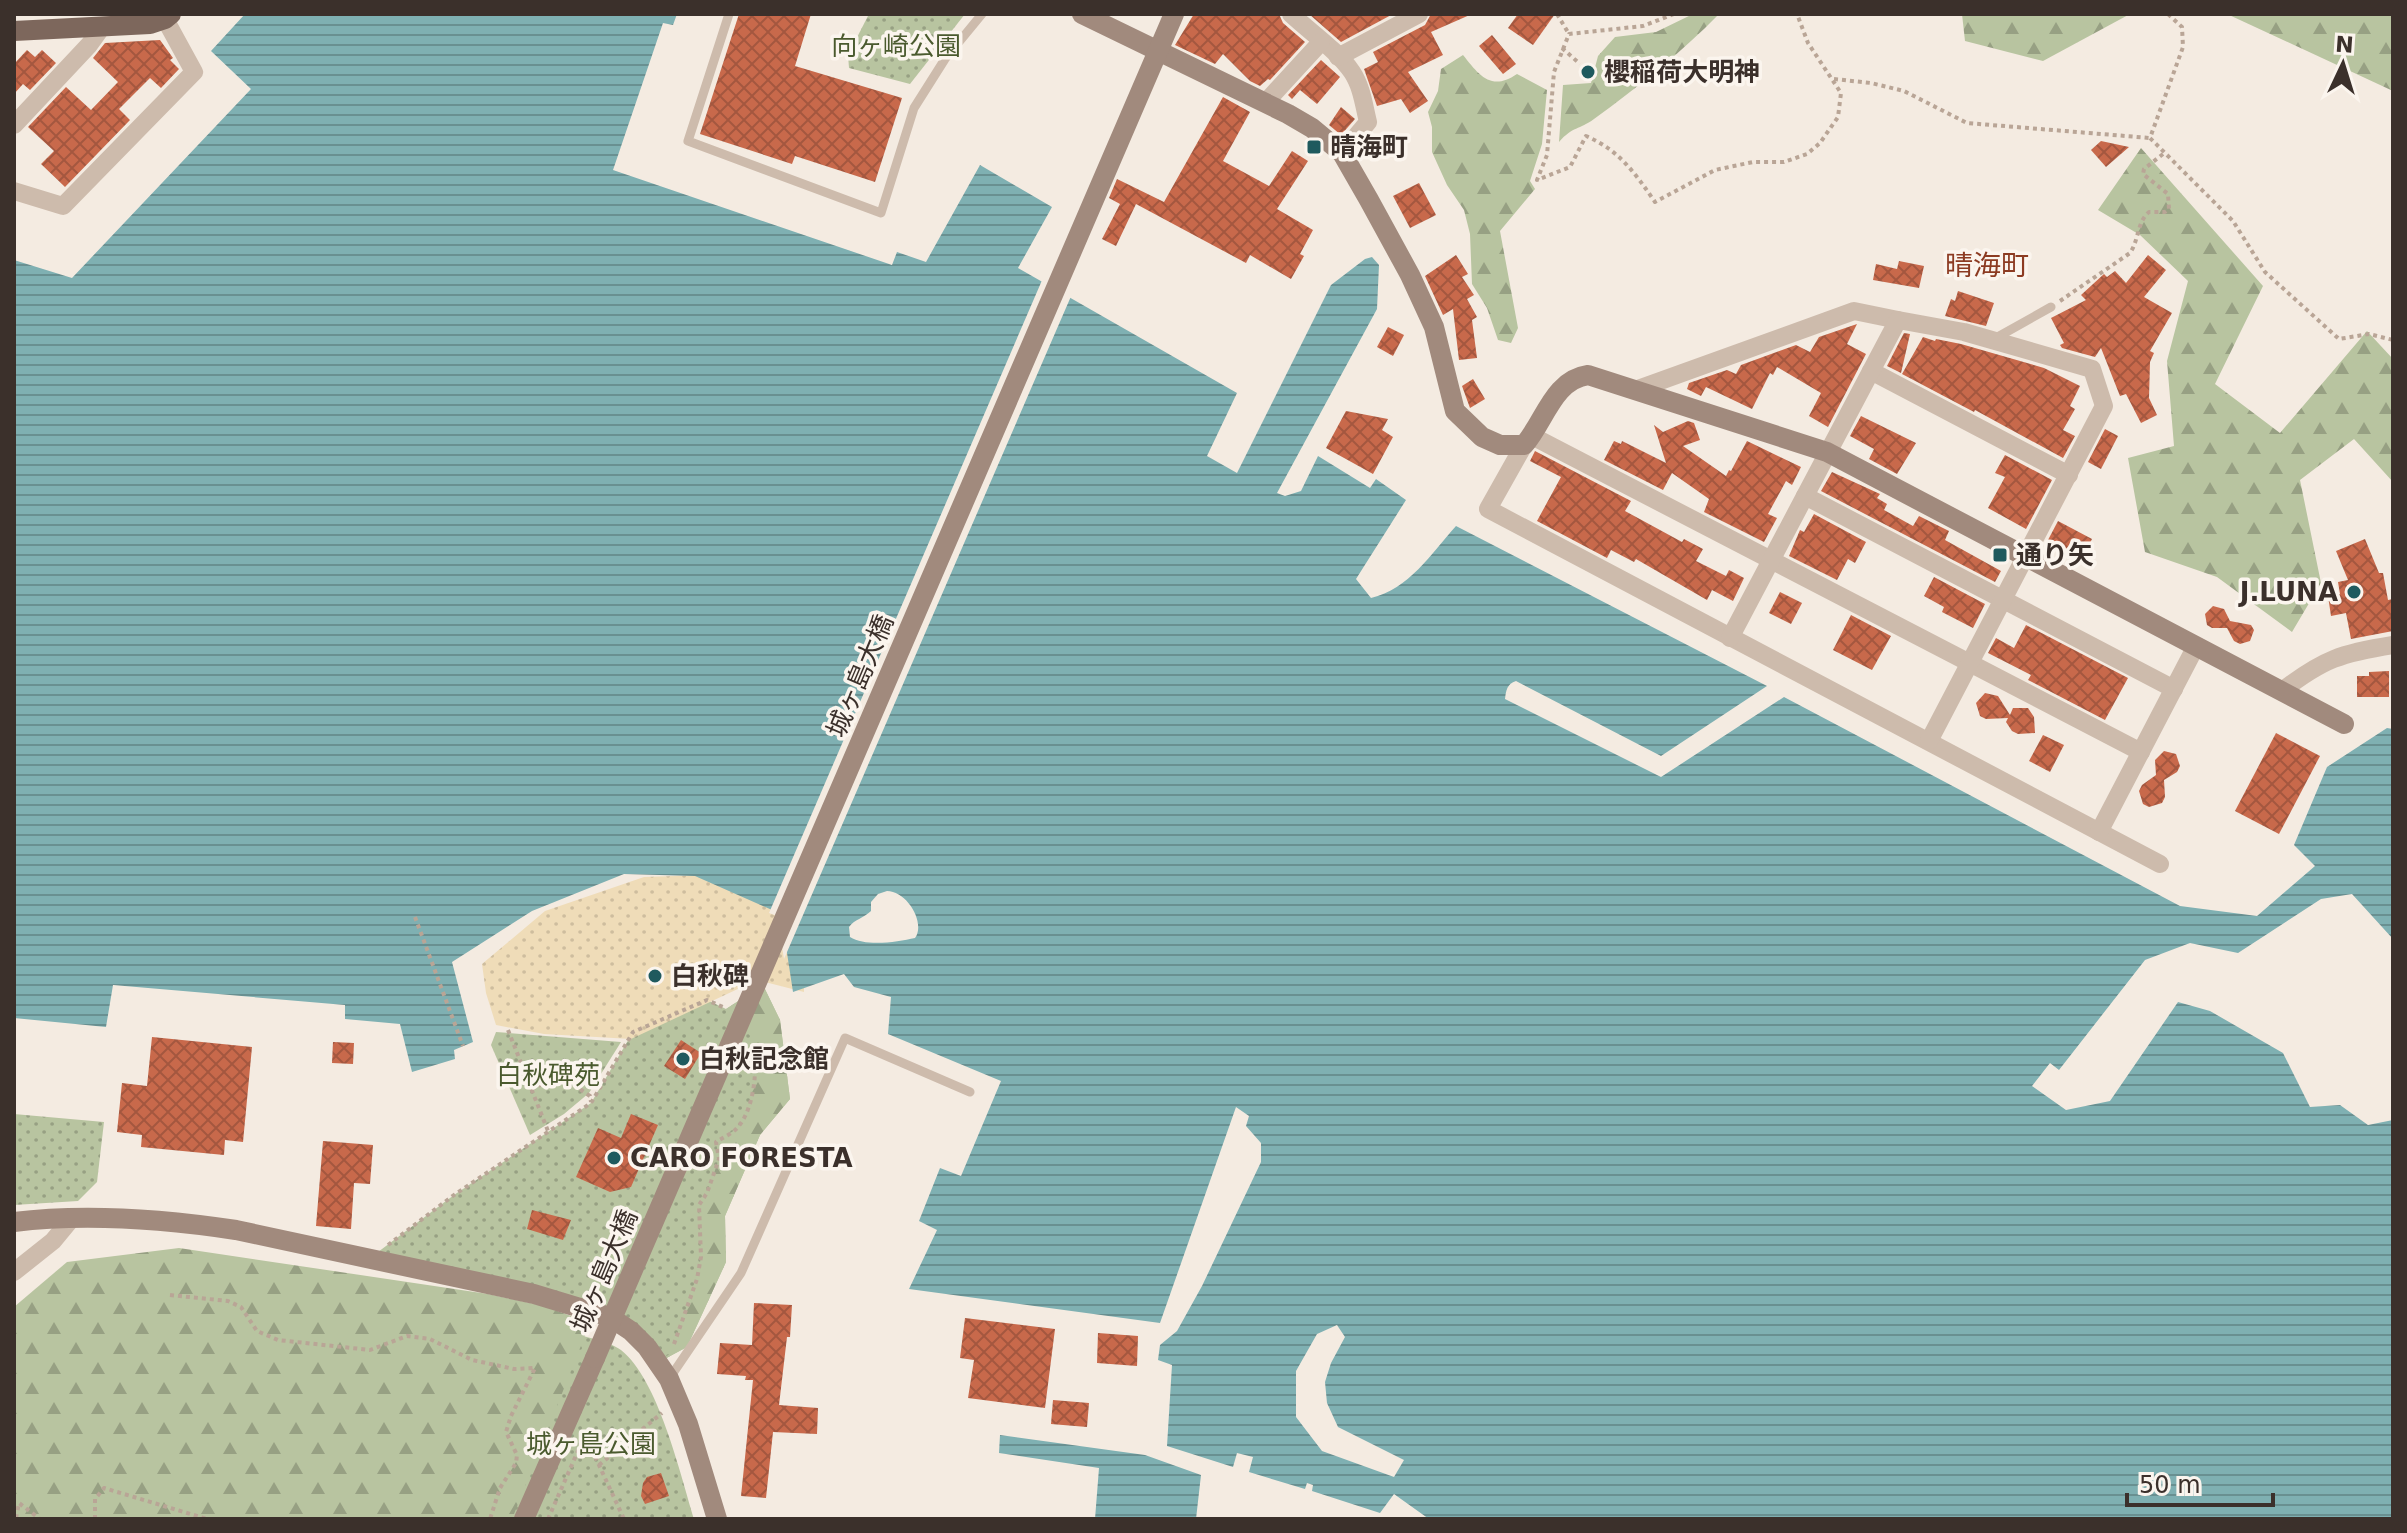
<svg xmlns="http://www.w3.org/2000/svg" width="2407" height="1533" font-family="'DejaVu Sans','Noto Sans JP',sans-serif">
  <defs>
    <pattern id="grass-dots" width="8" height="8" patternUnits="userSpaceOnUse" patternTransform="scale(2)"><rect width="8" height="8" fill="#b8c4a0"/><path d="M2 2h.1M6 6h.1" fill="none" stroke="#97a083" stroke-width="1.8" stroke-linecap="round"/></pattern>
    <pattern id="forest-firs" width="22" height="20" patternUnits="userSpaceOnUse" patternTransform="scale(2)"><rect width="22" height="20" fill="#b8c4a0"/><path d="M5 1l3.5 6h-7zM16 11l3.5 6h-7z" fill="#97a083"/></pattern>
    <pattern id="sand-dots" width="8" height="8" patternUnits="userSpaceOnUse" patternTransform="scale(2)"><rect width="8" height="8" fill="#efdcb8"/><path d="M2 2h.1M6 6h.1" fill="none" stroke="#cebd9e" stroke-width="1.8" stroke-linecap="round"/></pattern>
    <pattern id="water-rules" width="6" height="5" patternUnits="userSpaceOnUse" patternTransform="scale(2)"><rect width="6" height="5" fill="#7fb0b2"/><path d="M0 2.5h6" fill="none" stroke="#699091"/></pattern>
    <pattern id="building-cross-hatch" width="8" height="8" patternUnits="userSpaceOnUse" patternTransform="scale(2)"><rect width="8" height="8" fill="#c8694b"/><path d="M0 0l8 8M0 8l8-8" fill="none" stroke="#a4573f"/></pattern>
  </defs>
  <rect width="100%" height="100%" fill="#f4ebe1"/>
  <g fill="url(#grass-dots)">
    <polygon points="869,14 965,14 910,84 849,68 848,55"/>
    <polygon points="763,985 780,1020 790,1099 760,1135 725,1216 726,1262 687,1347 659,1362 631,1331 370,1258 454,1195 591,1103 633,1032 707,1000 726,1009"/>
    <polygon points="496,1032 621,1042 589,1093 564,1114 530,1135 491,1045"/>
    <polygon points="14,1114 104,1122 97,1182 78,1201 14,1205"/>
    <path d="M556,1330c16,4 52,10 65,20 37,29 59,123 73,169h-214z"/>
  </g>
  <g fill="url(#forest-firs)">
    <path d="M1693,14h26c-38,39 -81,73 -125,105 -15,11 -21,7 -35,23l4,-57 28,-2 7,-27 17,-19 41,-5z"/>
    <polygon points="1962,14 2130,14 2043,61 1965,41"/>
    <polygon points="2227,14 2393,14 2393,91"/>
    <path d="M1463,55c16,20 28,37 54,19l30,16 -5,54 -12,37 5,8 -35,42 18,97 -7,15 -13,-3 -11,-32 -15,-24 -2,-50 -6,-24 -17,-25 -15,-33v-25l-4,-15 10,-21 3,-22z"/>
    <polygon points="2141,148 2263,286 2215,384 2280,433 2367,331 2393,359 2393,482 2354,439 2300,480 2321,583 2292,632 2217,577 2145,552 2128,458 2174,446 2167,361 2188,281 2140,235 2098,210"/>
    <polygon points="763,985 780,1020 790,1099 760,1135 725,1216 726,1262 687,1347 659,1362 672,1352 697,1279 701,1257 699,1205 707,1193 719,1159 716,1142 738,1128 749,1107 757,1058 753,1039 726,1009"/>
    <polygon points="179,1248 488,1294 544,1306 590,1323 512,1519 14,1519 14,1307 67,1262"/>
  </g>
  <polygon fill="url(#sand-dots)" points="707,875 775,895 804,936 804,992 757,980 631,1039 544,1034 496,1025 486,993 482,964 545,911 644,877"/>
  <g fill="url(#water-rules)" fill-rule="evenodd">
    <path d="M245,14h432l-4,11 -10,-2 -50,147 279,95 5,-13 29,10 54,-97 72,42 -34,61 219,125 -30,63 30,17 94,-188 34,-26 7,-2 7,8 -2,44 -100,184 8,3 16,-5 17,-35 52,32 6,-9 30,21 -50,79 15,19c38,-9 60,-44 85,-72l311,160 -106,70 -145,-75c-9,3 -10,9 -11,18l156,78 123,-80 396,209 77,10 58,-50 -21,-21 33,-78 60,-39 6,1v210l-41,-45 -31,5 -83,54 -48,-10 -45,17 -86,110 -9,-7 -18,23 34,24 44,-9 68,-99 32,9 73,42 27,54 30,-2 28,20 25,-5v399h-964l-35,-25 -14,19 -68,-22 1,-6 -6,-2 -2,6 -56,-17 4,-15 -16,-4 -4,14 -66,-21 5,-81 -14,-5 2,-15 17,-14 25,-45 59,-124v-19l-15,-17 3,-10 -13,-9 -76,216 -251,-34 28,-59 -18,-9 21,-53 21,8 40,-95 -113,-47 3,-37 -37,-10 -10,-13 -51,18 -12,-78 -86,-38 -71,-2 -92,37 -80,51 21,80 -19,8 1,9 -43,13 -12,-48 -55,-5v-14l-232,-20 -7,42 -92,-9v-758l58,18 179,-189 -40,-38zM887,891c20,0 39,32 28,47 -18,4 -49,9 -65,-1l-1,-10c6,-8 15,-9 22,-16v-9l7,-8z"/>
    <polygon points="1000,1435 1145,1455 1201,1475 1196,1519 1095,1519 1099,1468 999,1453"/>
  </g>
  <g fill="#f4ebe1">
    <polygon points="1043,278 1072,294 784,959 777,916 769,913"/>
    <polygon points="1337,1325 1345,1337 1331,1363 1325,1382 1327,1403 1338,1427 1404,1460 1394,1477 1322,1451 1296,1417 1296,1371 1317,1334"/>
  </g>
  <g fill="url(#building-cross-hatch)">
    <polygon points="739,14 811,14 795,66 902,98 875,182 795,156 792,164 700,134"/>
    <polygon points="1194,14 1279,14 1283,23 1305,42 1270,80 1268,79 1260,86 1250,81 1223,54 1215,64 1175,45"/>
    <polygon points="1309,14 1393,14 1341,42"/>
    <polygon points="1431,14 1472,14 1431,32 1443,55 1408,72 1428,101 1410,113 1401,99 1377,106 1364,69 1378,62 1373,52 1425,25"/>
    <polygon points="1518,14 1555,14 1533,45 1508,28"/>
    <polygon points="1492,35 1516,64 1503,74 1479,46"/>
    <polygon points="160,40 173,58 170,60 179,69 161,88 150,78 119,109 130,120 65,187 41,164 54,151 28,127 66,87 91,110 118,82 93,58 105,43"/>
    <polygon points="27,50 35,57 42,50 56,63 30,90 23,84 14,94 14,64"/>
    <polygon points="1321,60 1340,77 1317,104 1300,90 1292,99 1288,95"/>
    <polygon points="1223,97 1250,112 1223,161 1269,186 1292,151 1308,161 1277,209 1313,230 1300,254 1304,256 1291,279 1250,255 1246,263 1136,204 1116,246 1102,239 1120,204 1109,198 1117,179 1164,202"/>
    <polygon points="1341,107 1355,119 1341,135 1329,125"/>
    <polygon points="2101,141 2129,147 2106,167 2091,150"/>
    <polygon points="1419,183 1436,215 1410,228 1393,196"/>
    <polygon points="1456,255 1468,274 1462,277 1474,295 1467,299 1477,317 1472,320 1477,358 1459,360 1453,309 1443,315 1425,276"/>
    <polygon points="2148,255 2166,270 2144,297 2172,313 2150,351 2154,353 2150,362 2149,398 2157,415 2141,423 2126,394 2120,396 2101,348 2095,357 2062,348 2060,345 2064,343 2051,318 2086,300 2081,295 2104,274 2107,277 2115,271 2126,283"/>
    <polygon points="1899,261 1924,266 1919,288 1873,280 1876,264 1897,269"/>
    <polygon points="1958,291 1994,303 1986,326 1945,316 1951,299 1955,301"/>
    <polygon points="1857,324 1847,344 1866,354 1828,427 1809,416 1821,393 1777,367 1773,375 1770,373 1752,409 1706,387 1701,396 1687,389 1689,383 1727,370 1736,374 1741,365 1796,345 1810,352 1819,337"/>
    <polygon points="1388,327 1404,335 1393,356 1377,347"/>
    <polygon points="1904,333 1910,334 1901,373 1887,366"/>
    <polygon points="1923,337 1935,341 1936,339 1961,344 2044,368 2080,386 2070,406 2075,409 2063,430 2075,436 2063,458 1975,410 1974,412 1902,374"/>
    <polygon points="1473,379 1485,399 1470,408 1462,386"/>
    <polygon points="1346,411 1388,419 1382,430 1393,437 1373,474 1326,448"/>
    <polygon points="1861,416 1916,443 1897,474 1869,459 1874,449 1850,436"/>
    <polygon points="1688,421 1694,423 1700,440 1683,446 1726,476 1729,470 1731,471 1747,441 1801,467 1792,485 1786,481 1768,514 1777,518 1764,542 1704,512 1709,499 1672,473 1663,490 1604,460 1614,441 1621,444 1622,441 1666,463 1654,425 1663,432"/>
    <polygon points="2105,429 2118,436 2101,469 2088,462"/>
    <polygon points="1535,451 1631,501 1625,511 1682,542 1684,539 1703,549 1696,561 1726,576 1729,570 1744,578 1733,601 1712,590 1707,600 1636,559 1634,562 1611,550 1607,558 1537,521 1561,477 1530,461"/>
    <polygon points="2005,455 2052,480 2026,529 1988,508 2005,477 1995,473"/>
    <polygon points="1832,472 1880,494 1877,498 1887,504 1884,510 1913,526 1919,516 1949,531 1945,540 2001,571 1995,582 1821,491"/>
    <polygon points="1814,514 1866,542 1855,563 1848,559 1837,580 1789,556 1800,530 1804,532"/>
    <polygon points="2058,521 2092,539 2082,558 2048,540"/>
    <polygon points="2365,539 2379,573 2383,573 2388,600 2393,599 2393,631 2351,639 2346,613 2331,616 2328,596 2340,594 2338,582 2348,580 2336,551"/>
    <polygon points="1934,577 1985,604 1973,628 1942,612 1944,607 1924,596"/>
    <polygon points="1780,592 1802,603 1791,624 1769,613"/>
    <polygon points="2213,606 2224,609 2230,621 2251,625 2254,630 2250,641 2240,644 2234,641 2227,628 2212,628 2207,625 2205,614"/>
    <polygon points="1851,615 1891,636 1872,670 1833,650"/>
    <polygon points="2026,625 2128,678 2105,720 2028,680 2031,675 1988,653 1996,638 2014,648"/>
    <polygon points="2389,671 2389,697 2357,697 2357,676 2369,676 2369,672"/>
    <polygon points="1985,693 1998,696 2010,715 2013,708 2028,708 2034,717 2035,733 2018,734 2012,731 2006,722 2008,718 1986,719 1980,716 1976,703"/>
    <polygon points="2276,733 2320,756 2279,834 2235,811"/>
    <polygon points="2043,735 2064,745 2050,772 2029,761"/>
    <polygon points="2164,751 2176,754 2180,766 2177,772 2164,780 2165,797 2162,803 2149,807 2143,804 2139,791 2142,785 2156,775 2155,760"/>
    <polygon points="152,1037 252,1047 243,1142 225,1140 224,1155 141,1147 142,1135 117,1132 122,1083 147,1086"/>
    <polygon points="681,1040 701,1053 685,1079 664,1066"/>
    <polygon points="333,1042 354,1043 353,1064 332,1063"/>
    <polygon points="631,1114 658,1125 631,1187 610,1192 576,1177 598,1128 621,1138"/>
    <polygon points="323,1141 373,1145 370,1184 354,1183 351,1229 316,1226"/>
    <polygon points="532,1210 571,1220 563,1240 527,1229"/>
    <polygon points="754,1303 792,1305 790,1337 787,1337 779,1405 818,1408 817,1434 773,1432 766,1498 741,1496 753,1380 745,1380 746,1376 717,1374 720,1343 752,1345"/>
    <polygon points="965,1318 1055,1329 1045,1408 968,1398 974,1360 960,1358"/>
    <polygon points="1098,1333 1138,1336 1137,1366 1097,1363"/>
    <polygon points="1053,1400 1089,1403 1087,1427 1051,1424"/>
    <polygon points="661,1473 669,1496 645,1504 641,1496 643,1483 647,1477"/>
  </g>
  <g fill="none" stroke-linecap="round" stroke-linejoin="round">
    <g stroke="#b9a596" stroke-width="4" stroke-dasharray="4 4" stroke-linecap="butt">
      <polyline points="1557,14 1569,34"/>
      <path d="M1674,14l-31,12 -74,8 -15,38 -7,83 -10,25 33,-13 16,-31c33,14 49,37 69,66l60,-32 38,-8h31l23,-8 13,-11 18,-26 3,-24 -33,-50 -11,-29"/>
      <polyline points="2168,14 2182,27 2183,47 2150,138 2233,221 2265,272 2339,339 2369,334 2393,340"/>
      <polyline points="1562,48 1580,64"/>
      <polyline points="1834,79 1871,83 1904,91 1967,123 2150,138"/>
      <path d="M2060,301l70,-48c9,-13 7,-31 19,-41h16l4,-3 -1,-15 -25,-20 1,-5 19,-15"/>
      <polyline points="415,917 463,1046"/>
      <polyline points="508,1030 548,1131"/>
      <polyline points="531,1089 561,1076 590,1096 591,1102"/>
      <polyline points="388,1245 454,1195 591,1103 633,1032 707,1000 725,1008"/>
      <polyline points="170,1295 228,1301 241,1307 257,1331 278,1340 370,1350 407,1336 430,1339 472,1360 514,1369 535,1368 511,1416 506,1432 517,1455 516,1463 500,1488 490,1519"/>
      <path d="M674,1344l23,-65 4,-22 -2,-52 8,-12 12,-34 -3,-17c6,-4 16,-8 21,-14 18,-19 21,-62 16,-86"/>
      <polyline points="585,1435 624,1519"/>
      <polyline points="599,1465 662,1413"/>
      <polyline points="16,1518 19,1503 40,1519"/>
      <polyline points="95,1519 95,1499 104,1488 207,1519"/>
      <polyline points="548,1519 585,1435"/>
    </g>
    <g stroke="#cdbbac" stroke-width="9">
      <polyline points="729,14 688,141 881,213 914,108 945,59 982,14"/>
      <polyline points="1994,339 2051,307"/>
      <polyline points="669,1379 741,1273 845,1038 970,1092"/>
    </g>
    <g stroke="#cdbbac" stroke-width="18">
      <path d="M1291,14c19,18 46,36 61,58 10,15 12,34 16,50l-26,31"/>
      <polyline points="1338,57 1419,14"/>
      <polyline points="1265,103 1321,42"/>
      <polyline points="14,125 89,45 102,27"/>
      <polyline points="14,191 63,206 194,72 165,19"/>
      <polyline points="1871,371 2069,475"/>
      <polyline points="1638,389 1854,311 1898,320"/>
      <polyline points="1532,436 2141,752"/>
      <polyline points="1524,445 1488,509 2160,864"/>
      <polyline points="1805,496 2174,689"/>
      <polyline points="1730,638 1898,320 1964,332 2092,369 2104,406 1929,741"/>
      <path d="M2282,691c41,-32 60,-38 111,-46"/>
      <polyline points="2099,832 2196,646"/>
      <polyline points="14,1272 53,1241 72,1218"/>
    </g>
    <g stroke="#a18a7d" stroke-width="20">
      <path d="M1082,14l206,100 24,14 30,25 27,47 41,75 24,52 21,84 27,26 18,8h24c21,-24 29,-65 64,-70l239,77 517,272"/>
      <path d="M14,1222c73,-9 149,-3 222,8l298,64 76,23 21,14 16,16 22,32 19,45 29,95"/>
      <polyline points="524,1519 595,1358"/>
    </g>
    <polyline stroke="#7d675c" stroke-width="20" points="14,31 150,24 165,19 171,14"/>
    <polyline stroke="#a18a7d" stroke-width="20" points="595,1358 1174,14"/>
  </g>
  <g fill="#1f5a5e" stroke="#fbf5ee" stroke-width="3">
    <circle cx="1588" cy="72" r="8"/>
    <rect x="1306" y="139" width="16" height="16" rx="4"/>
    <rect x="1992" y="547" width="16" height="16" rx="4"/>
    <circle cx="2354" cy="592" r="8"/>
    <circle cx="655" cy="976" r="8"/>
    <circle cx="683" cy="1059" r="8"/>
    <circle cx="614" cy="1158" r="8"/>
  </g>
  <g text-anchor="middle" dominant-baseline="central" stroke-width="7" stroke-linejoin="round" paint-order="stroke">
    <g font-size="26" fill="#4a5a2e" stroke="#fbf5ee">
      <text x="896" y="46">向ヶ崎公園</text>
      <text x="548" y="1075">白秋碑苑</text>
      <text x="591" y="1444">城ヶ島公園</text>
    </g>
    <g font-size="26" font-weight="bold" fill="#3b302b" stroke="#fbf5ee" text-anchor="start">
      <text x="1604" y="72">櫻稲荷大明神</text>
      <text x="1330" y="147">晴海町</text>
      <text x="2016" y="555">通り矢</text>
      <text x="2338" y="592" text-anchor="end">J.LUNA</text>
      <text x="671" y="976">白秋碑</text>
      <text x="699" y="1059">白秋記念館</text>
      <text x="630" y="1158">CARO FORESTA</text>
    </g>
    <g font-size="26" fill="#3b302b" stroke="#fbf5ee">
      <text transform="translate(860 676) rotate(-67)">城ヶ島大橋</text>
      <text transform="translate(604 1271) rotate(-67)">城ヶ島大橋</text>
    </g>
    <g font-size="28" fill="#8c3b22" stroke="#fbf5ee">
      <text x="1987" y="265">晴海町</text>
    </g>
  </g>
  <rect width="2407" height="1533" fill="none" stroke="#3b302b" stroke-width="32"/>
  <g transform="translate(2343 64) rotate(4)" stroke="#fbf5ee" stroke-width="6" paint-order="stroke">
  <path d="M0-6L14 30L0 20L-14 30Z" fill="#3b302b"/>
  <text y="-12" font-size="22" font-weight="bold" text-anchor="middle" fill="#3b302b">N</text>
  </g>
  <path d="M2127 1493v12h146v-12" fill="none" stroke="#3b302b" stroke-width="4"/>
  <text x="2139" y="1493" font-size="24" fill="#3b302b" stroke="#fbf5ee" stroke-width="6" paint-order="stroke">50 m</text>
</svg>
